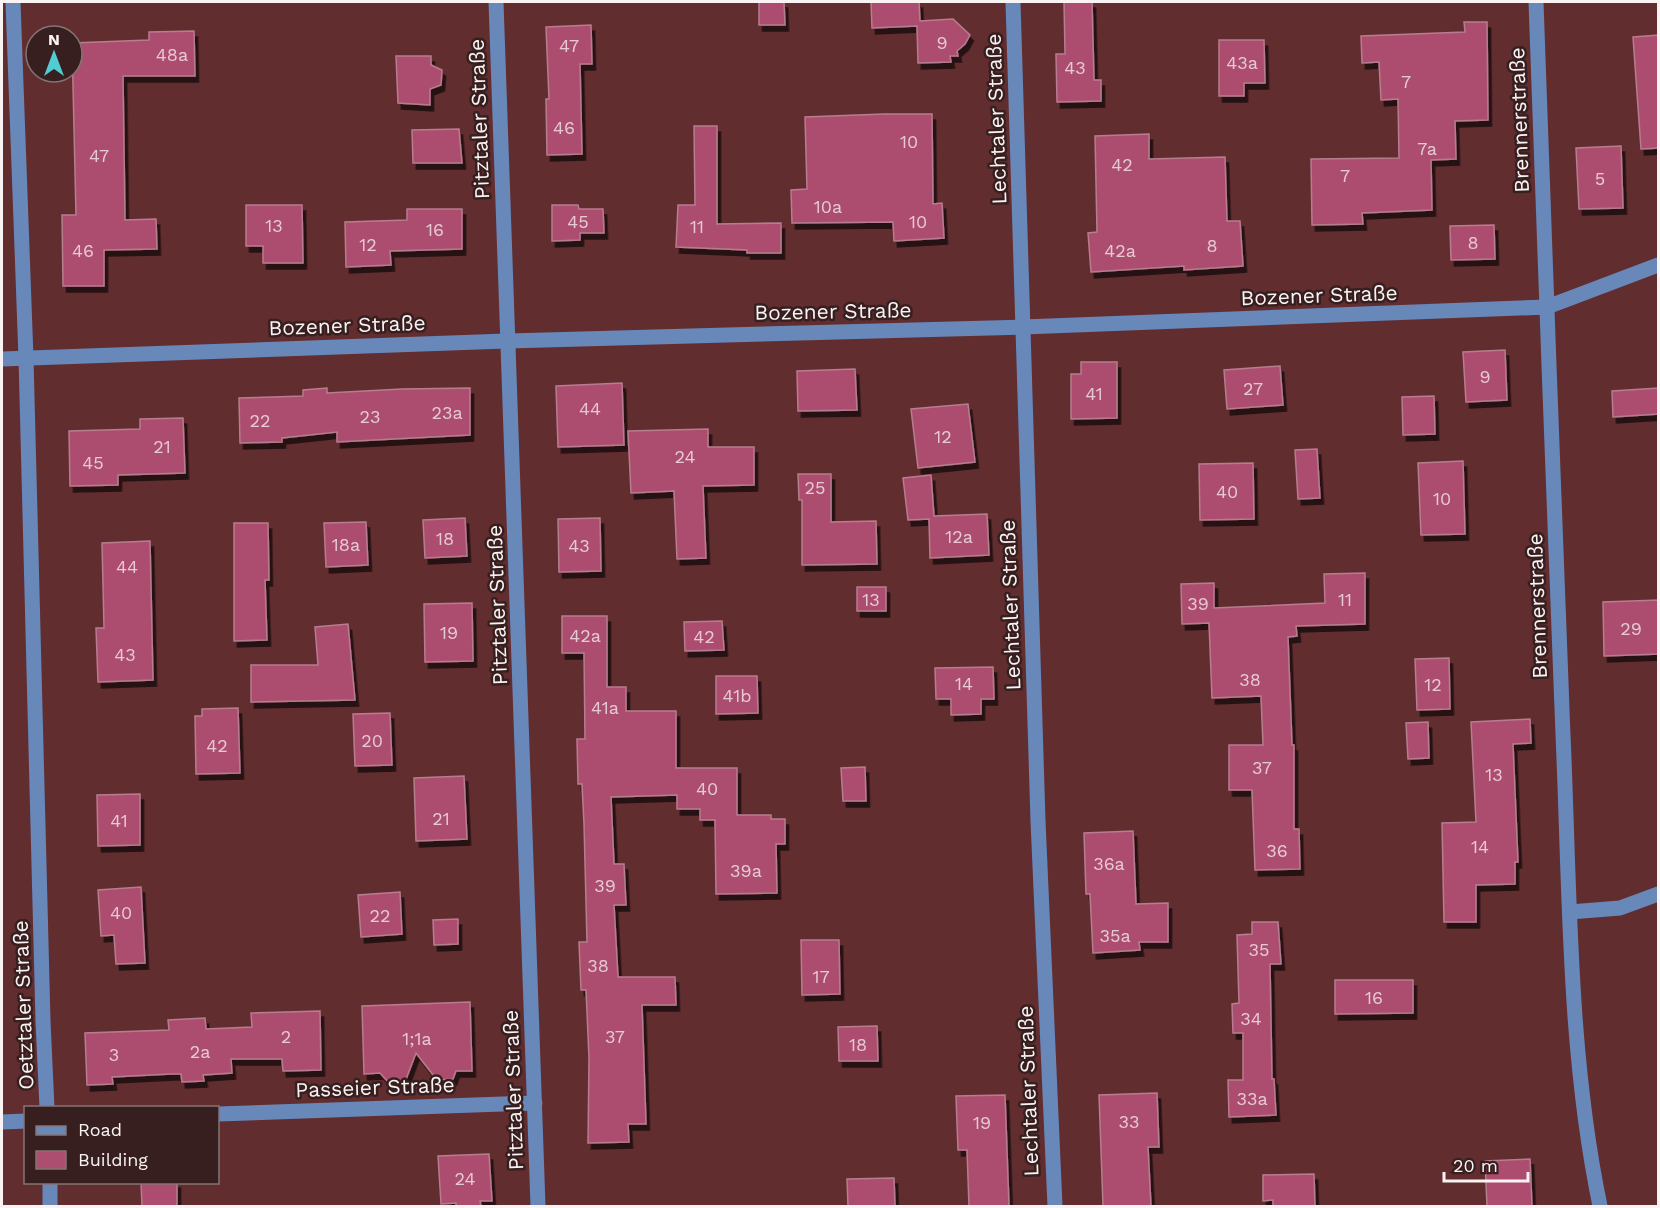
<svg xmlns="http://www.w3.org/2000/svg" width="1660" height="1208" font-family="'Work Sans',sans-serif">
  <defs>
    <filter id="shadow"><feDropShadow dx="3.5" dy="6" stdDeviation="0" flood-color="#0009"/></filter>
  </defs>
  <rect width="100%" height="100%" fill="#622d2f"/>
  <g fill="#ac4e70" stroke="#b77c8e" stroke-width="1.5" filter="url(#shadow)">
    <polygon points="759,2 784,2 785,25 759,25"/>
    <polygon points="871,2 919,2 920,21 953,19 970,35 965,44 957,51 958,56 950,56 951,62 918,63 917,26 872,28"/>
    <polygon points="1064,2 1092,2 1094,80 1101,80 1101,101 1057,102 1056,54 1065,54"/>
    <polygon points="1464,22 1487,22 1488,120 1455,121 1456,159 1431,160 1432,210 1362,213 1363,224 1312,225 1311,159 1399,158 1398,99 1381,100 1379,62 1362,63 1361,36 1465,32"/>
    <polygon points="591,25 592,64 580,64 582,154 547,155 546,99 549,99 546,27"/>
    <polygon points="194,31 195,76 123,76 125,220 156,219 157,249 104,250 104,286 63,286 62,215 76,215 72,43 149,40 149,32"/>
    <polygon points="1659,35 1659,148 1641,149 1633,37"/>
    <polygon points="1219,40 1264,40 1265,83 1244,83 1244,96 1219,96"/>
    <polygon points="396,56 431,56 431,65 442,70 441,85 430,89 430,105 398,103"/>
    <polygon points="884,114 932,114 933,204 942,203 944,238 894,241 893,222 792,223 791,190 807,189 805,117"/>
    <polygon points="694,126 717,126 717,224 781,223 781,253 747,253 747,250 676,247 678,205 695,205"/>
    <polygon points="459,129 462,163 413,163 412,130"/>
    <polygon points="1149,134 1149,159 1225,157 1227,221 1240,221 1243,266 1184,270 1184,266 1091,272 1088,233 1097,232 1095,136"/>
    <polygon points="1621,146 1623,208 1579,209 1576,148"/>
    <polygon points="246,205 302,205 303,263 263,263 263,246 246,246"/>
    <polygon points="552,205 578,205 579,209 603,209 604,233 580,233 580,240 552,241"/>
    <polygon points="407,209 462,209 462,249 390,251 391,265 346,267 345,222 407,220"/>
    <polygon points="1494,225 1495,259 1451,260 1450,226"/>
    <polygon points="1505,350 1507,400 1466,402 1463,352"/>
    <polygon points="1081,362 1117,362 1117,418 1071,419 1071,374 1081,374"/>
    <polygon points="1280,366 1283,405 1227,409 1224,370"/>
    <polygon points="855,369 857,410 798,411 797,371"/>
    <polygon points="622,383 624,445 558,447 556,386"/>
    <polygon points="327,388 327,393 402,389 470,388 470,435 337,442 337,432 282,438 282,442 240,443 239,398 303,396 303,390"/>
    <polygon points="1659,388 1659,414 1613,417 1612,391"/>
    <polygon points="1434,396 1435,434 1403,435 1402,397"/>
    <polygon points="968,404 975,462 918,468 911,409"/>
    <polygon points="183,418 185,473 118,475 118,485 70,486 69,431 140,429 140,419"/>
    <polygon points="708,429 708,447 754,447 754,485 703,486 706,558 677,559 674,491 631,493 628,431"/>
    <polygon points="1317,449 1320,498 1298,499 1295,450"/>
    <polygon points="1463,461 1465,534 1421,535 1418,463"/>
    <polygon points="1253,463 1254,519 1200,520 1199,464"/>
    <polygon points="798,474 831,474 831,522 876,521 877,564 802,565 802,500 799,500"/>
    <polygon points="931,475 934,516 987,514 989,555 930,558 929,519 908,520 903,478"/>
    <polygon points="465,518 467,556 425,558 423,520"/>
    <polygon points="600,518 601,571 559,572 558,519"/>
    <polygon points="366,522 368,565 326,567 324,523"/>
    <polygon points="234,523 268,523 269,580 265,580 267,640 234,641"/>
    <polygon points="150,541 153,680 98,682 96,628 104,628 102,543"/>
    <polygon points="1365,573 1365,624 1296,626 1297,636 1288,637 1292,745 1294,745 1294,829 1299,829 1300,869 1255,870 1252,790 1229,790 1229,745 1263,745 1261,696 1212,698 1209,623 1182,624 1181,584 1214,583 1214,608 1325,603 1324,574"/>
    <rect x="857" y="587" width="29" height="24"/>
    <polygon points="1659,600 1659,654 1604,656 1603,602"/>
    <polygon points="472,603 473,661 425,662 424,604"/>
    <polygon points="562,616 607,616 607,687 626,687 626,711 676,711 676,768 737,768 737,815 771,815 771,819 785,819 785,844 776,844 777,893 716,894 715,820 700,820 700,809 677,809 677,795 611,797 614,864 624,864 626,905 614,905 618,977 675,977 676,1005 642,1005 646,1124 628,1124 629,1142 588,1143 589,1058 586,990 581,990 579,942 587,942 584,824 582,784 578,784 577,739 585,739 584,653 562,653"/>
    <polygon points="722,621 724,650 685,651 684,622"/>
    <polygon points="348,624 355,700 251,702 251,665 318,665 315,627"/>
    <polygon points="1449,658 1450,709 1417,710 1415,659"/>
    <polygon points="993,667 994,699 981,699 981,714 951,715 951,699 936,699 935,668"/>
    <polygon points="716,676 757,676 758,713 716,714"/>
    <polygon points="238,708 240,773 196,774 195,716 202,716 202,709"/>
    <polygon points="390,713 392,765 355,766 353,714"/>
    <polygon points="1530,719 1531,743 1513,744 1518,862 1515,862 1515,884 1476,885 1476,922 1444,922 1442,823 1476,822 1471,722"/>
    <polygon points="1428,722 1429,758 1408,759 1406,723"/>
    <polygon points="865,767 866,801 843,801 841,768"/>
    <polygon points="464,776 467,839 416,841 414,778"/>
    <polygon points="140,794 140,845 98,846 97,795"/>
    <polygon points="1133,831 1136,904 1168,903 1168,942 1139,942 1140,950 1093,953 1090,894 1086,894 1084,833"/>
    <polygon points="141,887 145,963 116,964 114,935 101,936 98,890"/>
    <polygon points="400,892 402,934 361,937 358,895"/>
    <polygon points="458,919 458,944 434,945 433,920"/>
    <polygon points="1252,922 1278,922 1281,964 1270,964 1272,1079 1274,1079 1276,1115 1229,1117 1228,1080 1243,1080 1243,1033 1233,1033 1232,1004 1239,1003 1237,935 1252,934"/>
    <polygon points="801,940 839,940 840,994 802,995"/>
    <polygon points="1335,980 1413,980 1413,1013 1335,1014"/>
    <polygon points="470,1002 472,1071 456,1071 453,1079 437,1080 416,1053 405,1082 389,1083 380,1073 364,1074 362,1006"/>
    <polygon points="320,1011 321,1070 283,1071 282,1059 231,1059 232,1073 203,1075 204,1081 182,1082 181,1074 171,1074 112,1077 113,1084 87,1085 85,1033 169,1030 168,1020 205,1018 206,1029 252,1027 251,1013"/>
    <polygon points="877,1026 878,1061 839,1061 838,1027"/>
    <polygon points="1157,1093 1159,1147 1148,1147 1151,1206 1103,1206 1099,1095"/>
    <polygon points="1005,1095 1009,1206 969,1206 967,1150 958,1150 956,1096"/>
    <polygon points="489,1154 492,1201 480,1201 481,1206 456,1206 456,1203 441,1204 438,1156"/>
    <polygon points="1530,1159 1532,1206 1487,1206 1485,1161"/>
    <polygon points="1314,1174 1315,1206 1273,1206 1273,1200 1263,1201 1263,1175"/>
    <polygon points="894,1178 895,1206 848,1206 847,1179"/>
    <polygon points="141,1182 177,1182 177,1206 142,1206"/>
  </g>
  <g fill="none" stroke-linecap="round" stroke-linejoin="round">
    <g stroke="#6888ba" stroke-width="15">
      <polyline points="13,2 26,358 43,1021 47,1108"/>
      <polyline points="496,2 538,1206"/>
      <polyline points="1013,2 1038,821 1055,1206"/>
      <path d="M1536,2c9,244 17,489 27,733 7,157 5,317 37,471"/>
      <polyline points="2,359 506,341 1023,327 1547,307 1658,265"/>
      <polyline points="1570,912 1620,908 1658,894"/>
      <polyline points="218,1114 535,1103"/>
      <polyline points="2,1122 26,1121"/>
      <polyline points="50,1182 50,1206"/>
    </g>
  </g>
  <g text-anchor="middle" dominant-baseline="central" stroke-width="5" stroke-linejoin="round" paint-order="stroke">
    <g font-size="18" fill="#e6cad2">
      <text x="942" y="42">9</text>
      <text x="569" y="45">47</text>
      <text x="172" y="54">48a</text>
      <text x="1242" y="62">43a</text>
      <text x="1075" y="67">43</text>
      <text x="1406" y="81">7</text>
      <text x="564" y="127">46</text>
      <text x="909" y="141">10</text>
      <text x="1427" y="148">7a</text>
      <text x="99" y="155">47</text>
      <text x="1122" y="164">42</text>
      <text x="1345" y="175">7</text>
      <text x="1600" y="178">5</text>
      <text x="828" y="206">10a</text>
      <text x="578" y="221">45</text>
      <text x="918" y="221">10</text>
      <text x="274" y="225">13</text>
      <text x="697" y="226">11</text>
      <text x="435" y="229">16</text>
      <text x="1473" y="242">8</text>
      <text x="368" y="244">12</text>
      <text x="1212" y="245">8</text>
      <text x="83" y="250">46</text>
      <text x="1120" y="250">42a</text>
      <text x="1485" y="376">9</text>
      <text x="1253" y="388">27</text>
      <text x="1094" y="393">41</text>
      <text x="590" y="408">44</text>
      <text x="447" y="412">23a</text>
      <text x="370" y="416">23</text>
      <text x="260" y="420">22</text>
      <text x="943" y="436">12</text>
      <text x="162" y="446">21</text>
      <text x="685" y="456">24</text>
      <text x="93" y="462">45</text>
      <text x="815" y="487">25</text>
      <text x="1227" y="491">40</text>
      <text x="1442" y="498">10</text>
      <text x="959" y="536">12a</text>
      <text x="445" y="538">18</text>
      <text x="346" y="544">18a</text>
      <text x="579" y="545">43</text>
      <text x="127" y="566">44</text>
      <text x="871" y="599">13</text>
      <text x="1345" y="599">11</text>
      <text x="1198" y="603">39</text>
      <text x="1631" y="628">29</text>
      <text x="449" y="632">19</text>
      <text x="585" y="635">42a</text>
      <text x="704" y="636">42</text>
      <text x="125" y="654">43</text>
      <text x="1250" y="679">38</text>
      <text x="964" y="683">14</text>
      <text x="1433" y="684">12</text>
      <text x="737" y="695">41b</text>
      <text x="605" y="707">41a</text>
      <text x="372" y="740">20</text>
      <text x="217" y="745">42</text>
      <text x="1262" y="767">37</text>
      <text x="1494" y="774">13</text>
      <text x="707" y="788">40</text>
      <text x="441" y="818">21</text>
      <text x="119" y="820">41</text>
      <text x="1480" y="846">14</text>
      <text x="1277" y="850">36</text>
      <text x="1109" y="863">36a</text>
      <text x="746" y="870">39a</text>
      <text x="605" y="885">39</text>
      <text x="121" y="912">40</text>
      <text x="380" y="915">22</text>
      <text x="1115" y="935">35a</text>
      <text x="1259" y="949">35</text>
      <text x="598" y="965">38</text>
      <text x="821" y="976">17</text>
      <text x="1374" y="997">16</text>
      <text x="1251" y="1018">34</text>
      <text x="286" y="1036">2</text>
      <text x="615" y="1036">37</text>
      <text x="417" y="1038">1;1a</text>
      <text x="858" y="1044">18</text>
      <text x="200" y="1051">2a</text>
      <text x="114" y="1054">3</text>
      <text x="1252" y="1098">33a</text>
      <text x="1129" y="1121">33</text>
      <text x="982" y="1122">19</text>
      <text x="465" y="1178">24</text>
    </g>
    <g font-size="21" fill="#faf3f3" stroke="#371f1f">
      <text transform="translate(479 119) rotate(-92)">Pitztaler Straße</text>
      <text transform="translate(996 119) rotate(-92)">Lechtaler Straße</text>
      <text transform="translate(1519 120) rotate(-92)">Brennerstraße</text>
      <text transform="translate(1319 295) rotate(-2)">Bozener Straße</text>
      <text transform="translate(833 311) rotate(-1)">Bozener Straße</text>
      <text transform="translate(347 325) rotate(-2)">Bozener Straße</text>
      <text transform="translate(497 605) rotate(-92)">Pitztaler Straße</text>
      <text transform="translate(1010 605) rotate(-92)">Lechtaler Straße</text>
      <text transform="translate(1537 606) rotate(-92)">Brennerstraße</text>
      <text transform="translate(23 1005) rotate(-92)">Oetztaler Straße</text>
      <text transform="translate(375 1087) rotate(-2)">Passeier Straße</text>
      <text transform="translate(513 1090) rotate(-92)">Pitztaler Straße</text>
      <text transform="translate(1028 1091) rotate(-92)">Lechtaler Straße</text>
    </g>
  </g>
  <rect width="1660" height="1208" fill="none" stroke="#faf3f3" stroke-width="6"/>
  <rect x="24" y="1106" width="195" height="78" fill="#371f1f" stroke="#857474" stroke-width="1.5"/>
  <rect x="36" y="1126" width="30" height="9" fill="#6888ba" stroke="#857474" stroke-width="1.5"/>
  <text x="78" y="1136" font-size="18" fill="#faf3f3">Road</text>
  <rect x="36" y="1151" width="30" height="18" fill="#ac4e70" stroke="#857474" stroke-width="1.5"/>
  <text x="78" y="1166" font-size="18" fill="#faf3f3">Building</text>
  <g transform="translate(54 54)"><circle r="28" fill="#371f1f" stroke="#857474" stroke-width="1.5"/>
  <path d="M0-4.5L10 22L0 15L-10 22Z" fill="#51ccd2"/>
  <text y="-9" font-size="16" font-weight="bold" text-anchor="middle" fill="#faf3f3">N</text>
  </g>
  <path d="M1444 1172v9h84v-9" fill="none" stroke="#faf3f3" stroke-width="3"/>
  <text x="1453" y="1172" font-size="18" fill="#faf3f3" stroke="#371f1f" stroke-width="4.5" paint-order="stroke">20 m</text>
</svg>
